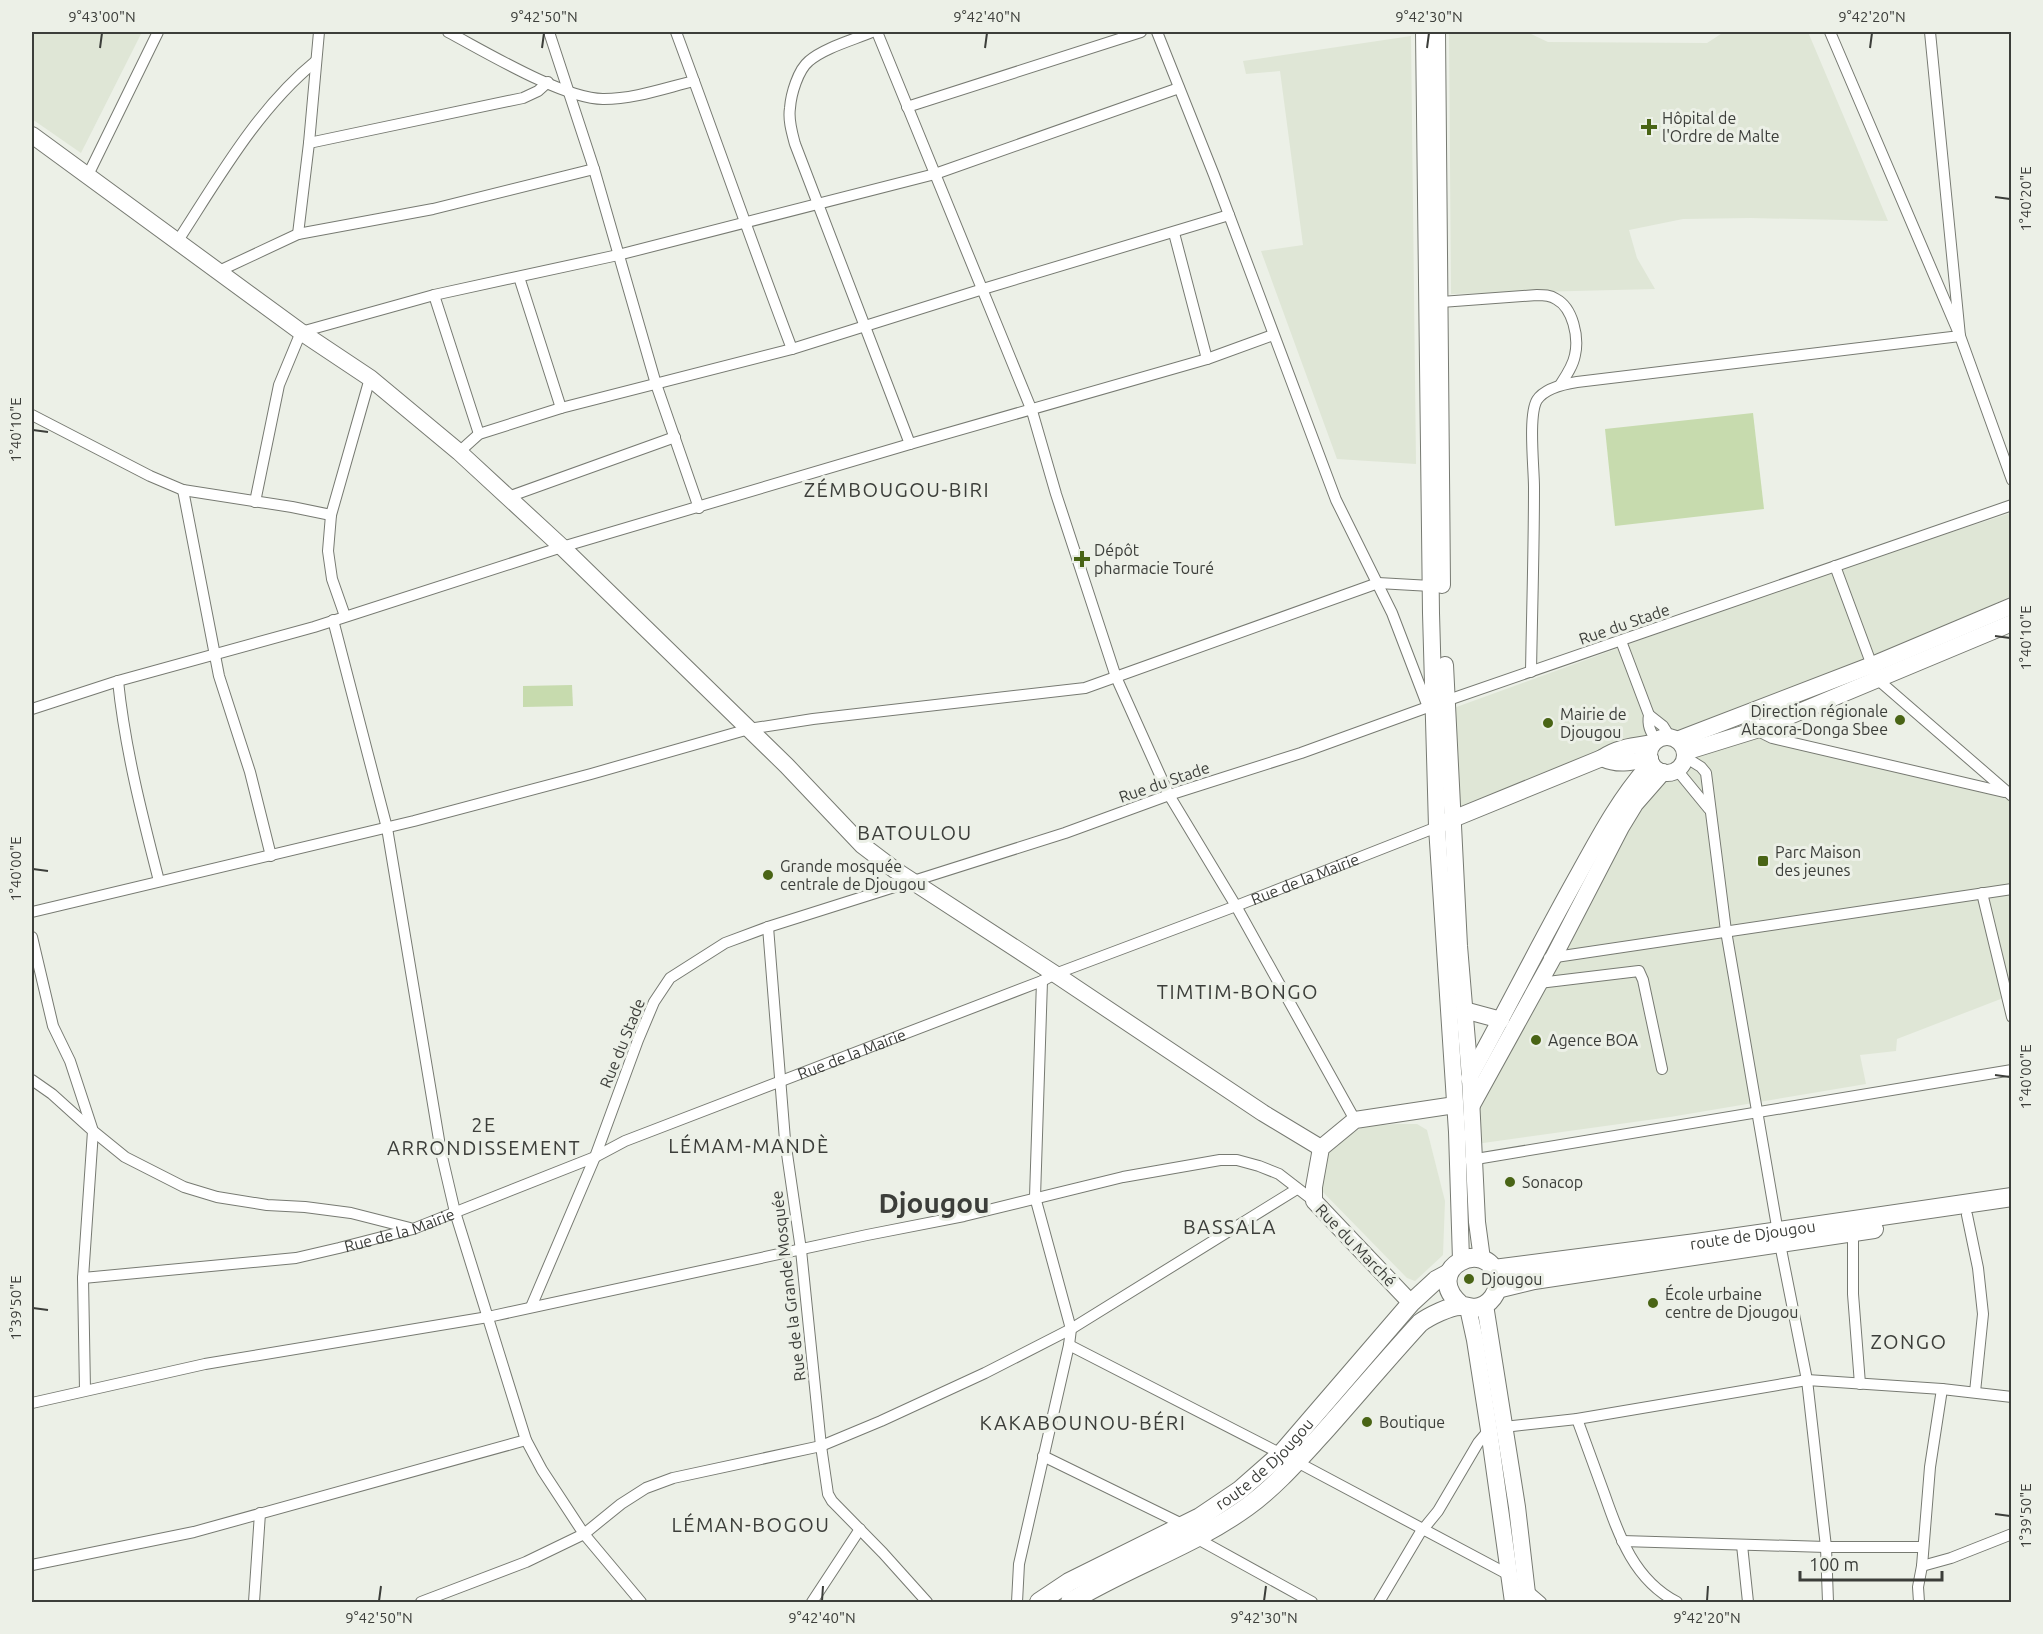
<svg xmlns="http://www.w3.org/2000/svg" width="2043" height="1634" font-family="Ubuntu,sans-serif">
  <rect width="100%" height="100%" fill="#ecf0e7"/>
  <g fill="#dfe6d6">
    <polygon points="32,32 142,32 81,153 32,119"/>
    <polygon points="1449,32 1529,33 1548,42 1707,43 1724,32 1808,32 1888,221 1751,218 1683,219 1629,230 1637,258 1655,289 1451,294"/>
    <polygon points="1411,36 1416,464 1337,459 1261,251 1303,245 1280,71 1246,74 1243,61"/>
    <polygon points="2011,513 2011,596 1859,670 1459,807 1451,709 1824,573"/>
    <polygon points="1743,735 2006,797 2011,801 2011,995 1897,1039 1896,1051 1860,1055 1866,1084 1670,1117 1476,1144 1474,1111 1626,822 1672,762"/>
    <polygon points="1398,1124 1417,1124 1427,1130 1445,1201 1443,1255 1415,1281 1407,1278 1320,1189 1326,1155 1345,1137 1365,1126"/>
  </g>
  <g fill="#c7dbae">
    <polygon points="1753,413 1764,509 1615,526 1605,429"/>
    <polygon points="572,685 573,706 523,707 523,686"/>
  </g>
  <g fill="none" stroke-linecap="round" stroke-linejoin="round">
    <g stroke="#777a72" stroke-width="12">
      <g id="minor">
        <path d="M448,32c36,19 117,68 156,67 30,0 61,-11 90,-18"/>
        <polyline points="549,32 594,169 656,384 699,508"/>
        <path d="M676,32c39,105 76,212 116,317"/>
        <path d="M872,32c-19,8 -48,16 -63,29 -11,9 -18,33 -19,47 -2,12 2,25 5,36l115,300"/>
        <polyline points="877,32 1032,411 1056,494 1116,677 1169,795 1236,906 1355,1120"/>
        <polyline points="1157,32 1214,175 1336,500 1392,613 1428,707"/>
        <polyline points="1930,32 1960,336 2012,480"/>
        <polyline points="907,107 1141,32"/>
        <polyline points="309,143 523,98 538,91 548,82"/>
        <polyline points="87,177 158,32"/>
        <polyline points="1174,233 1207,359"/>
        <polyline points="298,234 309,143 319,32"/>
        <path d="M177,242c41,-63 80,-133 139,-181"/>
        <polyline points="219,271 298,234 433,209 594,169"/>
        <polyline points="519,277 561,408"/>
        <polyline points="434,295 479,434"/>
        <path d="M1441,302l96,-7c7,0 13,0 19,4 17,9 23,38 19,56 -2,11 -9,21 -15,30"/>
        <polyline points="32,415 150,476 183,490 292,507 331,515"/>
        <polyline points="459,452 479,434 561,408 792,349 983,289 1229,215"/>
        <polyline points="183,490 219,676 250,772 271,856"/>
        <polyline points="508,497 675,437"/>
        <polyline points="255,502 279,385 301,332 434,295 618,255 935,174 1179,88"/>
        <polyline points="1835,566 1877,679 2012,796"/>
        <polyline points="345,616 332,579 328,551 331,515 370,378"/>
        <polyline points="333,620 387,828 441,1152 455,1212 526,1440 542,1470 584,1534 641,1602"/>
        <path d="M1621,641l28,74c-2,11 2,17 7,26"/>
        <path d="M1531,672c1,-61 3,-123 3,-185 0,-19 -6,-72 3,-87 8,-12 27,-16 40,-18l383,-46 -130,-304"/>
        <path d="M118,681c7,68 24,134 41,200"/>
        <polyline points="32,709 118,681 314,627 562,547 910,444 1207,359 1273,335"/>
        <polyline points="1753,712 1756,730 1772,738 2004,792"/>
        <polyline points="1649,715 1663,726 1670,737"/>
        <polyline points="1685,757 1701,767 1706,773 1726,931 1780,1244 1807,1380 1826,1547 1828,1602"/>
        <polyline points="1677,770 1709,809"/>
        <polyline points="1982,893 2012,1017"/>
        <polyline points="32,912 414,821 591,774 749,729 813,719 1085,688 1378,583 1431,586 1436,588"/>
        <polyline points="768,927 785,1140 801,1250 821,1446 828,1494 832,1501 883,1553 927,1602"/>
        <polyline points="32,937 53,1026 70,1061 93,1131 125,1157 184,1187 217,1197 267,1205 305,1207 351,1213 410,1228"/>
        <polyline points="1549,958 2012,889"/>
        <polyline points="1539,983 1639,971 1643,980 1662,1069"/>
        <polyline points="32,1080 52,1094 93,1131 83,1278 85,1390"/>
        <polyline points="1470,1160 2012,1070"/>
        <polyline points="1967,1215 1978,1268 1983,1314 1975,1392"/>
        <polyline points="1853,1232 1853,1294 1860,1384"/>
        <path id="s1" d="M83,1278l213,-20 43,-10 74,-19 182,-72 30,-16 417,-160 13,-7 181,-68 201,-79"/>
        <polyline points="531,1307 595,1157 638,1040 654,1002 670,978 725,943 768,927 1065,833 1169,795 1301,753 1428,707 2012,505"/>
        <polyline points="1069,1345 1297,1462 1513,1577"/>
        <polyline points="32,1403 205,1364 488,1317 867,1235 964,1216 1123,1177 1220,1160 1237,1160 1259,1166 1279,1174 1314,1201"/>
        <path d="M1577,1419c9,25 18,49 27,74 15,43 30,87 73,109"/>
        <polyline points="1504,1427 1577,1419 1807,1380 1942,1389 2012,1397"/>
        <polyline points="1043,1456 1184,1525"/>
        <polyline points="1196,1538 1312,1602"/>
        <polyline points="1622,1541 1826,1547 1923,1547"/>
        <polyline points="1742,1545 1748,1602"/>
        <polyline points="32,1565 194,1532 526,1440"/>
        <polyline points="1922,1566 1951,1558 2012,1534"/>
        <polyline points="1527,1590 1541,1602"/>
        <polyline points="254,1602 260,1513"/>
        <polyline points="421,1602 526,1562 584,1534 621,1504 646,1488 673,1478 821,1446 881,1421 985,1373 1071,1329 1297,1189"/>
        <polyline points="812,1602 860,1529"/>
        <polyline points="1017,1602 1019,1564 1069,1345 1071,1329 1035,1197 1042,981"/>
        <polyline points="1379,1602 1420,1533 1438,1511 1478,1443 1489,1430"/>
        <polyline points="1919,1602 1918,1587 1922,1566 1930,1467 1942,1389"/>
      </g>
    </g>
    <g stroke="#777a72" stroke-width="18">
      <g id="primary">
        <polyline points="1424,32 1431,613 1437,827 1457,1132 1461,1260"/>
        <polyline points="1437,32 1442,585"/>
        <polyline points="32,135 301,332 370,378 459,452 562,547 787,766 862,845 895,870 1055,974 1263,1113 1321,1148"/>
        <polyline points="1445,665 1459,946 1470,1077 1477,1222 1482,1259"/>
        <circle cx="1667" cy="755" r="18"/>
        <polyline points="1677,740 1872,665 2012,606"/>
        <polyline points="1685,752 1756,730 2012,623"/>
        <path d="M1602,758c17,8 30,4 48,0"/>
        <path d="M1443,823l159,-65c16,-11 32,-12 51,-15"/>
        <polyline points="1464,1010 1501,1020"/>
        <path d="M1469,1078c37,-67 71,-135 108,-201 22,-40 43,-80 74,-114"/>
        <polyline points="1472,1105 1553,958 1621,827 1635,804 1663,772"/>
        <polyline points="1411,1303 1314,1201 1314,1187 1321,1148 1355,1120 1455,1105"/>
        <polyline points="1485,1305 1517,1507 1528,1602"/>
        <polyline points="1468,1308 1475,1340 1489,1430 1513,1602"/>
      </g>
    </g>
    <g stroke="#777a72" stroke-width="20">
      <g id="trunk">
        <path id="s2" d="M1494,1269l202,-26 316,-46"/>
        <polyline points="1497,1289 1534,1280 1874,1229"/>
        <path id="s3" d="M1039,1602l30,-20 131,-65 40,-27 41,-36 130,-151 25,-23 13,-7"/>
        <path d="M1070,1602c57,-35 123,-56 177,-95 29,-21 52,-48 76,-74 32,-36 64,-74 97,-110 8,-6 31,-18 42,-17 5,0 8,2 13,2 15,-2 25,-16 22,-30 -9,-43 -78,-9 -36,27"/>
      </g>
    </g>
    <use href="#minor" stroke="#fff" stroke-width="10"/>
    <use href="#primary" stroke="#fff" stroke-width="16"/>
    <use href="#trunk" stroke="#fff" stroke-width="18"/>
  </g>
  <path fill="none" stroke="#3c3e3a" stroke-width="2" d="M100,48l2,-15M542,48l2,-15M985,48l2,-15M1427,48l2,-15M1870,48l2,-15M1995,197l15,2M33,430l15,2M1995,636l15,2M33,869l15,2M1995,1075l15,2M33,1308l15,2M1995,1514l15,2M379,1601l2,-15M822,1601l1,-15M1264,1601l2,-15M1707,1601l1,-15"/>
  <g fill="#496415" stroke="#ecf0e7" stroke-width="2">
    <path d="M1646 118h6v6h6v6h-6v6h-6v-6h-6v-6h6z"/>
    <path d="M1079 550h6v6h6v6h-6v6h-6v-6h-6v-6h6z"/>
    <circle cx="1900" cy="720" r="6"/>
    <circle cx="1548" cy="723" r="6"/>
    <rect x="1757" y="855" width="12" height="12" rx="3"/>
    <circle cx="768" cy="875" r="6"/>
    <circle cx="1536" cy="1040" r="6"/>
    <circle cx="1510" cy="1182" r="6"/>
    <circle cx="1469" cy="1279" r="6"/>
    <circle cx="1653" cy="1303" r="6"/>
    <circle cx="1367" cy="1422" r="6"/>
  </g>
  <g text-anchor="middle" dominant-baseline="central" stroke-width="6" stroke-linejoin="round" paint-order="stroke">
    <g font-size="16" fill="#3c3e3a" stroke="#ecf0e7" text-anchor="start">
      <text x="1662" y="118">Hôpital de<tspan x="1662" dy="18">l'Ordre de Malte</tspan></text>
      <text x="1094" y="550">Dépôt<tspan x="1094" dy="18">pharmacie Touré</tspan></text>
      <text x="1888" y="711" text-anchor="end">Direction régionale<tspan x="1888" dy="18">Atacora-Donga Sbee</tspan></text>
      <text x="1560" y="714">Mairie de<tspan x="1560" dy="18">Djougou</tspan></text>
      <text x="1775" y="852">Parc Maison<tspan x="1775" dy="18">des jeunes</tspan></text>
      <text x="780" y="866">Grande mosquée<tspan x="780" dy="18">centrale de Djougou</tspan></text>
      <text x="1548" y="1040">Agence BOA</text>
      <text x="1522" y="1182">Sonacop</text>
      <text x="1481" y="1279">Djougou</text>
      <text x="1665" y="1294">École urbaine<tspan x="1665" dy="18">centre de Djougou</tspan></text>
      <text x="1379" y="1422">Boutique</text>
    </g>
    <g font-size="16" fill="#3c3e3a" stroke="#ecf0e7">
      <text transform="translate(1624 624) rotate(-19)">Rue du Stade</text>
      <text transform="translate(1164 782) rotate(-19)">Rue du Stade</text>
      <text stroke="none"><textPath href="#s1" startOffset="1293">Rue de la Mairie</textPath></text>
      <text transform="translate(622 1043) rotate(-68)">Rue du Stade</text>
      <text stroke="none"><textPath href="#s1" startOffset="807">Rue de la Mairie</textPath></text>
      <text stroke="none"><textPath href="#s1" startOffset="321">Rue de la Mairie</textPath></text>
      <text stroke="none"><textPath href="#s2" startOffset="261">route de Djougou</textPath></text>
      <text transform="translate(1356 1245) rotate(46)">Rue du Marché</text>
      <text transform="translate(788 1286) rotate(-97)">Rue de la Grande Mosquée</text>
      <text stroke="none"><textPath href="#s3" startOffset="266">route de Djougou</textPath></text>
    </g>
    <g font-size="20" letter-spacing="1.5" fill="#3c3e3a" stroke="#ecf0e7">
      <text x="897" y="489">ZÉMBOUGOU-BIRI</text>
      <text x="915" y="832">BATOULOU</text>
      <text x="1238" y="991">TIMTIM-BONGO</text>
      <text x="484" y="1124">2E<tspan x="484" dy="23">ARRONDISSEMENT</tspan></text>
      <text x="749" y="1145">LÉMAM-MANDÈ</text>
      <text x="1230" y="1226">BASSALA</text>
      <text x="1909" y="1341">ZONGO</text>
      <text x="1083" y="1422">KAKABOUNOU-BÉRI</text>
      <text x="751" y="1524">LÉMAN-BOGOU</text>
    </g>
    <g font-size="28" font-weight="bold" fill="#3c3e3a" stroke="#ecf0e7">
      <text x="934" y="1202">Djougou</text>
    </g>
  </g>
  <rect width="2043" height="1634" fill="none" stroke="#ecf0e7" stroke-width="66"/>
  <path d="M1800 1571v9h142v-9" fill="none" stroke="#3c3e3a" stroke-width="3"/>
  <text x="1809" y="1571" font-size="18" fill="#3c3e3a" stroke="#ecf0e7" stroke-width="4.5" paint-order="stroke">100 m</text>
  <rect x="33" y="33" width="1977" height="1568" fill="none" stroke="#3c3e3a" stroke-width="2"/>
  <g font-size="15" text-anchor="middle" fill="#3c3e3a">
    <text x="102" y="22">9°43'00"N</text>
    <text x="544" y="22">9°42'50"N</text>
    <text x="987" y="22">9°42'40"N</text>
    <text x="1429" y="22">9°42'30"N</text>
    <text x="1872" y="22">9°42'20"N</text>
    <text transform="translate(2026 199) rotate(-90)" y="5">1°40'20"E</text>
    <text transform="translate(16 430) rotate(-90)" y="5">1°40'10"E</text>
    <text transform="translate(2026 638) rotate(-90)" y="5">1°40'10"E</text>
    <text transform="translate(16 869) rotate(-90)" y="5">1°40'00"E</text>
    <text transform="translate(2026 1077) rotate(-90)" y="5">1°40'00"E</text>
    <text transform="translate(16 1308) rotate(-90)" y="5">1°39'50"E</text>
    <text transform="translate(2026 1516) rotate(-90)" y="5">1°39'50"E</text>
    <text x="379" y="1623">9°42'50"N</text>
    <text x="822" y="1623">9°42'40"N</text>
    <text x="1264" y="1623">9°42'30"N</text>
    <text x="1707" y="1623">9°42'20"N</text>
  </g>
</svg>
